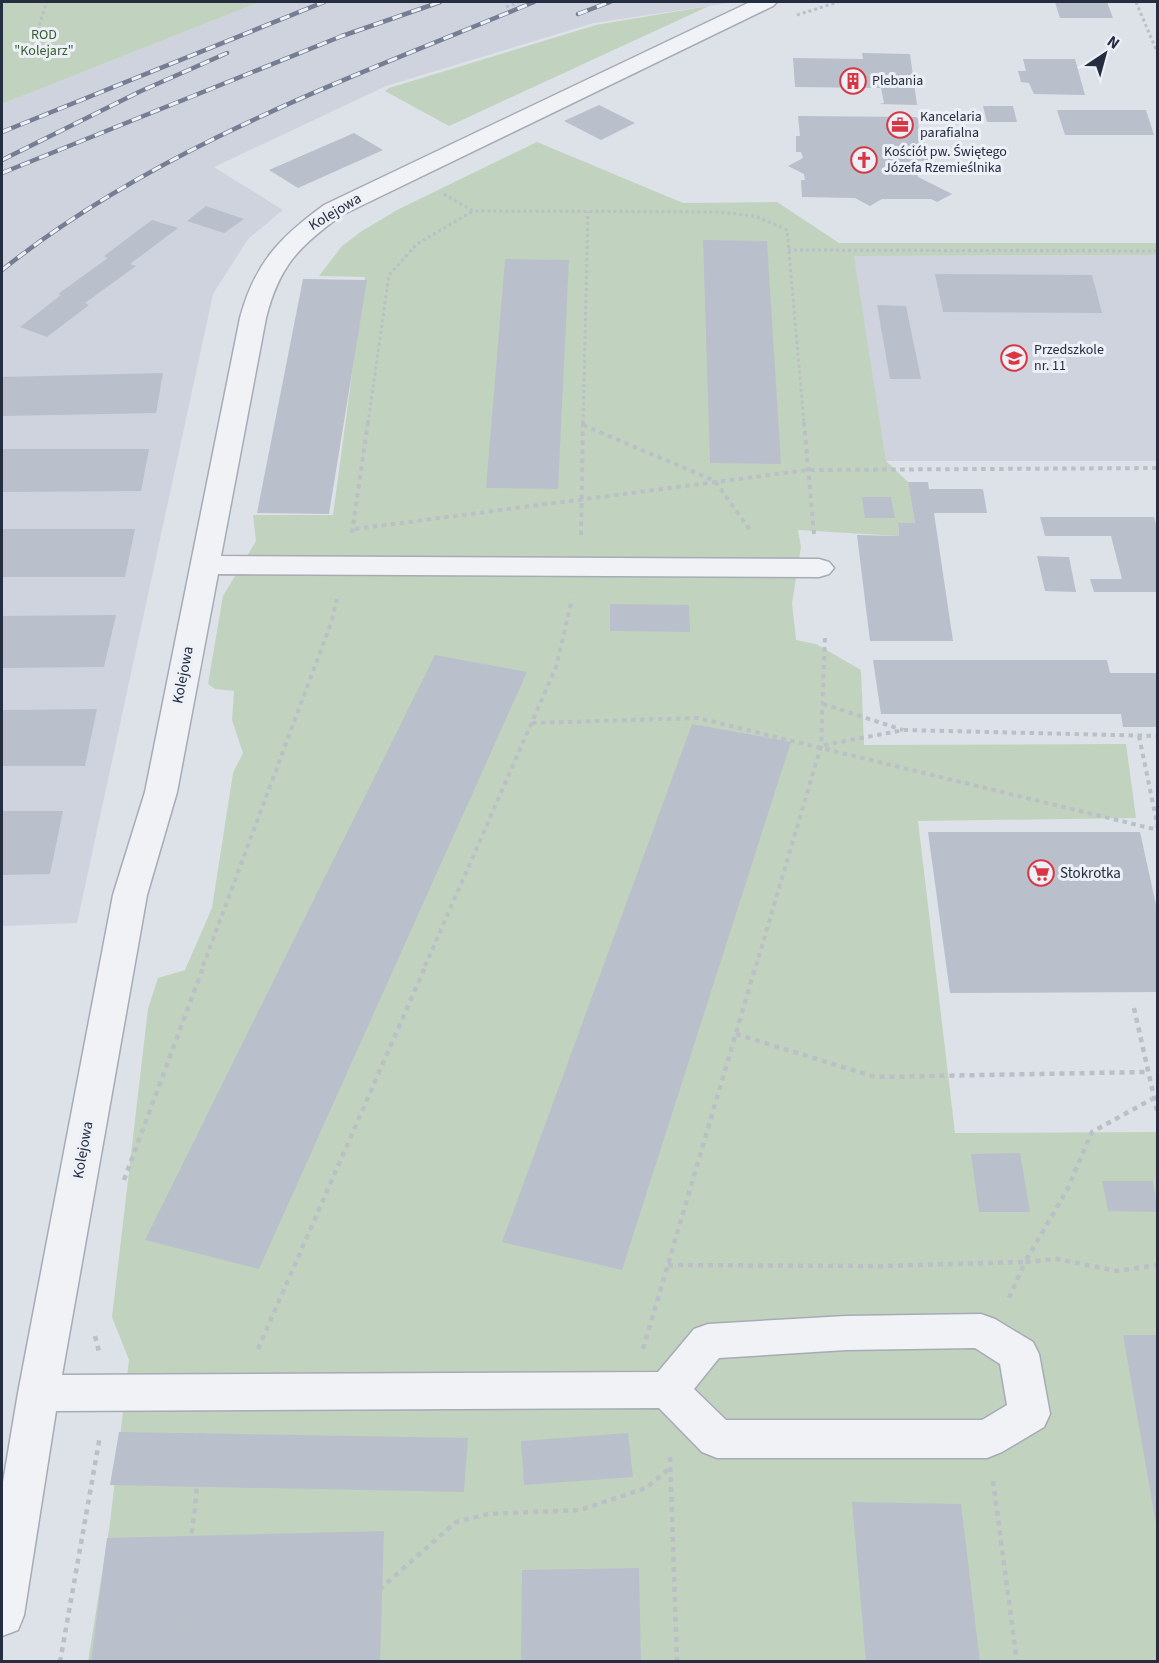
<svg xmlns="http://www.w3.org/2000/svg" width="1159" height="1663" font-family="'Source Sans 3',sans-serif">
  <rect width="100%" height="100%" fill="#dde1e8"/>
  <g fill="#cfd3de">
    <polygon points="260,2 735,2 594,23 386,86 214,167 283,210 248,239 213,294 77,923 2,926 2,104"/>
    <polygon points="1157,255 1157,461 886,461 853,256"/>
  </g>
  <g fill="#c1d3be">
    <polygon points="2,2 260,2 2,104"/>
    <polygon points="709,6 449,126 385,91 389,88 596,25"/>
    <polygon points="537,142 683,203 777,202 839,243 1157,243 1157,255 854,256 886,461 908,482 915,523 898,523 899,536 798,530 801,547 792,603 796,640 816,644 861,670 864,745 1126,744 1136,818 918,821 955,1133 1157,1132 1157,1661 88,1662 110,1523 129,1360 112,1317 148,1009 158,978 185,970 212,908 233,773 243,753 232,720 234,691 215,689 208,684 223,596 256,541 253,515 333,515 365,277 319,276 342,246 362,231 397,210"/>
  </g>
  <g fill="#babfcc">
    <polygon points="1055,2 1107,2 1113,18 1060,18"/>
    <polygon points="862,53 910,54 917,105 879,104 884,103 881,88 795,87 793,58 863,59"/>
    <polygon points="1023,59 1075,59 1085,95 1034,94 1029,83 1021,82 1018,71 1026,71"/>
    <polygon points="599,105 635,123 601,140 564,121"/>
    <polygon points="983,106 1013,106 1017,122 987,122"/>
    <polygon points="1057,110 1146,110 1154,135 1065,135"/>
    <polygon points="798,116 916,117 921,121 918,123 920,137 924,137 929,161 915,161 918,177 952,194 937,202 931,199 882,199 870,206 855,198 802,197 801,180 805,180 804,174 788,166 803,158 801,152 796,152 796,136 800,136"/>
    <polygon points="354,133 383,150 298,188 269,170"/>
    <polygon points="206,206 244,219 224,233 187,221"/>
    <polygon points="152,220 178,228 130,264 136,266 85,303 89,305 47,337 20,327 61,295 58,294 108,258 104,256"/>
    <polygon points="703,240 767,241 781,464 710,463"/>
    <polygon points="505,259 569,260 558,489 486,488"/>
    <polygon points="935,274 1092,275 1102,313 943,312"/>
    <polygon points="303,279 367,280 329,514 257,513"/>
    <polygon points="877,305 906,306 921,379 890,379"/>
    <polygon points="163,373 156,413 2,416 2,377"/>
    <polygon points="2,449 149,449 141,491 2,492"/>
    <polygon points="908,482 928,482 929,489 983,489 987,513 934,513 953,641 870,641 857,535 899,536 898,523 915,523"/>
    <polygon points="862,497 891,497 895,518 865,518"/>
    <polygon points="1040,517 1154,517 1158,530 1158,592 1094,592 1090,579 1122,579 1111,536 1045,536"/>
    <polygon points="2,529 135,529 125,577 2,577"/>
    <polygon points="1037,556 1069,557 1076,592 1045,591"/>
    <polygon points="610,604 689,605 690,632 610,631"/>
    <polygon points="116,615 104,667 2,668 2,616"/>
    <polygon points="435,655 527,672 259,1269 145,1240"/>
    <polygon points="873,660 1107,660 1110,673 1158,673 1158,727 1123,727 1121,714 881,714"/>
    <polygon points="97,709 85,766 2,766 2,710"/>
    <polygon points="692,724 791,742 622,1270 502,1242"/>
    <polygon points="2,811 63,811 50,874 2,875"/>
    <polygon points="928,832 1140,832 1158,914 1158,992 950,993"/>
    <polygon points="1020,1153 1030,1212 979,1212 971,1154"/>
    <polygon points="1102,1181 1153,1181 1158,1212 1108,1211"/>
    <polygon points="1123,1335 1158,1335 1158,1524 1156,1524"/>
    <polygon points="119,1432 468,1438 464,1492 110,1485"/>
    <polygon points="628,1433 633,1477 524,1485 521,1441"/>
    <polygon points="852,1502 961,1504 980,1662 866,1662"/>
    <polygon points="384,1531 380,1662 91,1662 107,1538"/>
    <polygon points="639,1568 641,1662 521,1662 522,1570"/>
  </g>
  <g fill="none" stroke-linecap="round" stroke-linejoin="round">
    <g stroke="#a6abb6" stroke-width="3">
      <path id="minor" d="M750,2h27l-4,4 -431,209c-43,31 -63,51 -76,103l-45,238 598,3 10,3 5,6 -5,6 -10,3 -601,-3 -41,218 -30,103 -85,480 596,-3 36,-43 14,-5 138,-8 135,-2 14,5 38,23 6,12 11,60 -6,13 -42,25 -15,6h-270l-15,-6 -43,-44 -603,3 -32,204 -6,15 -16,6v-148l16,-95 95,-498 32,-103 95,-474c15,-55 39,-80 84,-113zM975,1348l25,16 7,41 -25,15h-256l-32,-31 25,-31 127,-8z"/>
    </g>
    <g stroke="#bbbfc7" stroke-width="3" stroke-dasharray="3 3" stroke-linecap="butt">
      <polyline points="1136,2 1158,54"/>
      <polyline points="506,7 519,2"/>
      <polyline points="797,15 838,2"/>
      <polyline points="37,31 47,2"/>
      <polyline points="444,194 473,211 720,212 755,216 787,230 804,423"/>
      <polyline points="788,250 1158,251"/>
      <polyline points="368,423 389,275 417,244 473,211"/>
      <polyline points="583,423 588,212"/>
    </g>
    <g stroke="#bbbfc7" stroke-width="4" stroke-dasharray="4.5 4.5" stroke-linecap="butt">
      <polyline points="804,422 814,534"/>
      <polyline points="583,425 715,481 752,533"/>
      <polyline points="355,529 808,470 1158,468"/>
      <polyline points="352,533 368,422"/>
      <polyline points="581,535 583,422"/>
      <polyline points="823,704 903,730"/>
      <polyline points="532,723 698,718 1158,830"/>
      <polyline points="1139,736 1158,828"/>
      <polyline points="824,745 904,730 1158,736"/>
      <polyline points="203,966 331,623 337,599"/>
      <polyline points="425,966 556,667 572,599"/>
      <polyline points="756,966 821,746 825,635"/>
    </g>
    <g stroke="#bbbfc7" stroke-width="4.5" stroke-dasharray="5 5" stroke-linecap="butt">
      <polyline points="1134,1008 1158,1115"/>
      <polyline points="736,1034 875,1077 1146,1072"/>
      <polyline points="124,1180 204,965"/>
      <polyline points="668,1265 881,1266 1025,1262 1067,1190 1092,1132 1152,1099"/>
      <polyline points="1009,1298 1025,1262 1057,1259 1117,1271 1158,1265"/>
      <polyline points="95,1336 99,1352"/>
      <polyline points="258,1349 426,965"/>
      <polyline points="643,1349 756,965"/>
      <polyline points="670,1457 677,1662"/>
      <polyline points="993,1481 1017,1662"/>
      <polyline points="60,1662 100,1436"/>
      <polyline points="174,1662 195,1508 201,1433"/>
      <polyline points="297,1662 456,1522 488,1514 580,1510 646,1488 670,1468"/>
    </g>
    <use href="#minor" fill="#f0f2f6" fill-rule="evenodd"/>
    <g stroke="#757e93" stroke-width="4.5">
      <g id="rail">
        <polyline points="578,14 610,2"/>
        <polyline points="2,132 324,2"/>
        <polyline points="2,160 141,91 227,53"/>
        <polyline points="2,173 342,36 440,2"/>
        <path d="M2,270c157,-125 349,-192 532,-268"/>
      </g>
    </g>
    <use href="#rail" stroke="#edf0f6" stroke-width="3" stroke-dasharray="10" stroke-linecap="butt"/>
  </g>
  <defs>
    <g id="building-ring" transform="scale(1.35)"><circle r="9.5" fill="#edf0f6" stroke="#d93643" stroke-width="1.5"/><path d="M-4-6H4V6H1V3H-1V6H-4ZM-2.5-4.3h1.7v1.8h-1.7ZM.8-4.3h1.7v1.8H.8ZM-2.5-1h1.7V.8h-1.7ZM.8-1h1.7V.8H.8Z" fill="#d93643"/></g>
    <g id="office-ring" transform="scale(1.35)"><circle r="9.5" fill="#edf0f6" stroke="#d93643" stroke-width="1.5"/><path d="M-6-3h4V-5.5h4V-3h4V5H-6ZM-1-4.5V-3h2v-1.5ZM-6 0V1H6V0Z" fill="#d93643"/></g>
    <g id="church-ring" transform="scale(1.35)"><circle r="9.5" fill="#edf0f6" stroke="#d93643" stroke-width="1.5"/><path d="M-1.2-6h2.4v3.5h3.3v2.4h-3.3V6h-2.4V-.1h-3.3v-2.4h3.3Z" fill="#d93643"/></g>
    <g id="school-ring" transform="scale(1.35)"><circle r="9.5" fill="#edf0f6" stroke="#d93643" stroke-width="1.5"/><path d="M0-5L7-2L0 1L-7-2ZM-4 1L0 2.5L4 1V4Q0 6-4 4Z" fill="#d93643"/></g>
    <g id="supermarket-ring" transform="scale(1.35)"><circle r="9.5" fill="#edf0f6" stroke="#d93643" stroke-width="1.5"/><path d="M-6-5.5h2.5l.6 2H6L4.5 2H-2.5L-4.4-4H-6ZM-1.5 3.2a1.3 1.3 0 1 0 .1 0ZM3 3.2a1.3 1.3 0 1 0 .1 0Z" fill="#d93643"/></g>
  </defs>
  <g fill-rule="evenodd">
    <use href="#building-ring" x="853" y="81"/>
    <use href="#office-ring" x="900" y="125"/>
    <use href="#church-ring" x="864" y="160"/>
    <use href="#school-ring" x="1014" y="358"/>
    <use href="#supermarket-ring" x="1041" y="873"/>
  </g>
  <g text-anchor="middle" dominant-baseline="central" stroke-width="6" stroke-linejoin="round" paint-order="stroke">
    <g font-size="14" fill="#365d31" stroke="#edf0f6">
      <text x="44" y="35">ROD<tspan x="44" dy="16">"Kolejarz"</tspan></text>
    </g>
    <g font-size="14" fill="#252d40" stroke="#edf0f6" text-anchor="start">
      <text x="872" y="81">Plebania</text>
      <text x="920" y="117">Kancelaria<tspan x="920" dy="16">parafialna</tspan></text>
      <text x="884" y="152">Kościół pw. Świętego<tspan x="884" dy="16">Józefa Rzemieślnika</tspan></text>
      <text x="1034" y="350">Przedszkole<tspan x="1034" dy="16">nr. 11</tspan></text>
    </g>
    <g font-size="15" fill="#252d40" stroke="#edf0f6">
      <text transform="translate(335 212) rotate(-31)">Kolejowa</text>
      <text transform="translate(183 675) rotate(-79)">Kolejowa</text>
      <text transform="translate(83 1150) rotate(-80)">Kolejowa</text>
    </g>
    <g font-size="15" fill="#252d40" stroke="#edf0f6" text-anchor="start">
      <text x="1060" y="873">Stokrotka</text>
    </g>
  </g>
  <rect width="1159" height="1663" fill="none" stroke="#252d40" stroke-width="6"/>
  <g transform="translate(1105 54) rotate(36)" stroke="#edf0f6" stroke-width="4.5" paint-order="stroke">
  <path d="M0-4.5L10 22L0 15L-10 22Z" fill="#252d40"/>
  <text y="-9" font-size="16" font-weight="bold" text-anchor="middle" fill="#252d40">N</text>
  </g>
</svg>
